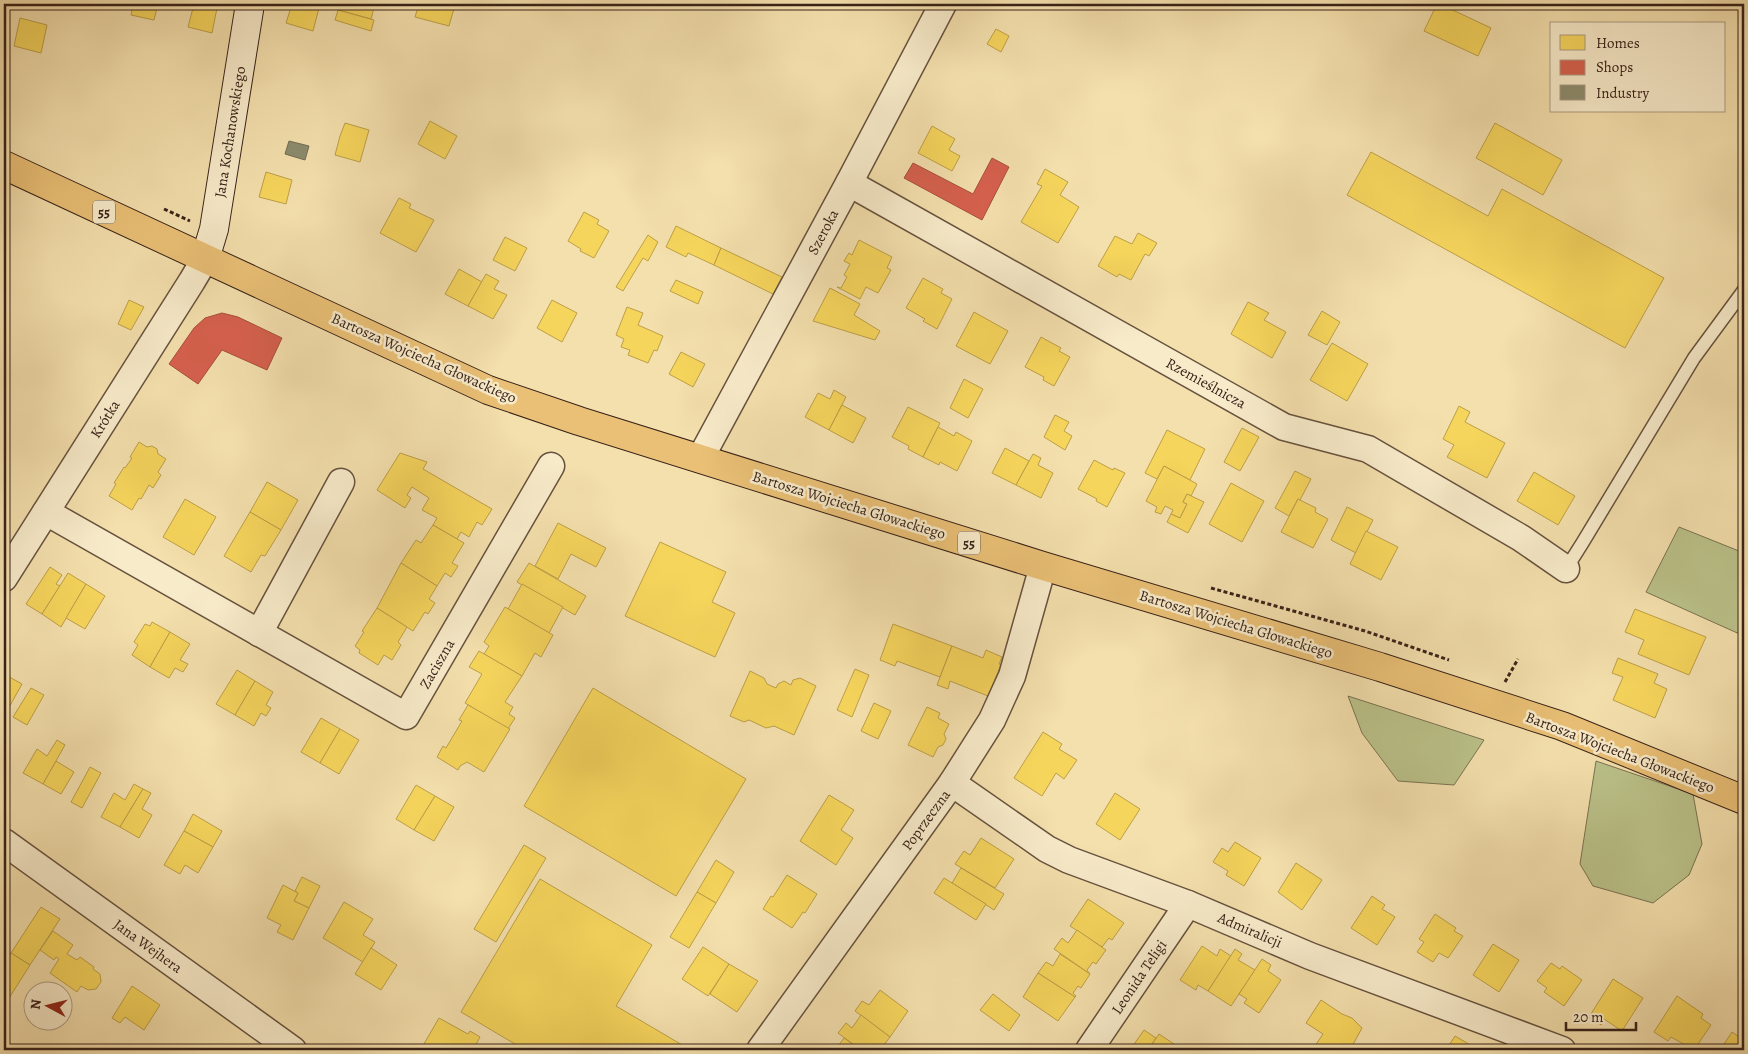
<svg xmlns="http://www.w3.org/2000/svg" width="1748" height="1054" font-family="Alegreya,serif">
  <rect width="100%" height="100%" fill="#f4e0ad"/>
  <filter id="stains"><feTurbulence type="fractalNoise" baseFrequency=".004" numOctaves="4"/><feColorMatrix values="0 0 0 0 .2 0 0 0 0 .09 0 0 0 0 .02 0 0 0 .5 -.17"/></filter>
  <radialGradient id="worn" r=".72"><stop offset=".6" stop-color="#630" stop-opacity="0"/><stop offset="1" stop-color="#630" stop-opacity=".3"/></radialGradient>
  <g fill="#bbc28a" stroke="#7a7252">
    <polygon points="1679,527 1744,553 1744,636 1646,592"/>
    <polygon points="1348,696 1484,740 1454,785 1398,781 1362,733"/>
    <polygon points="1596,761 1693,794 1702,844 1689,875 1653,903 1593,886 1580,864"/>
  </g>
  <g fill="#f6d55c" stroke="#bd9f48">
    <polygon points="133,4 158,4 154,20 131,15"/>
    <polygon points="194,4 217,8 212,33 188,27"/>
    <polygon points="292,4 320,4 313,31 286,23"/>
    <polygon points="340,4 375,4 371,19 338,10"/>
    <polygon points="419,4 453,4 455,5 449,26 415,17"/>
    <polygon points="1437,4 1440,4 1491,28 1478,56 1424,31"/>
    <polygon points="338,10 374,20 371,31 335,20"/>
    <polygon points="20,18 47,25 41,53 14,46"/>
    <polygon points="996,29 1009,36 1001,52 987,44"/>
    <polygon points="430,121 457,136 445,159 418,144"/>
    <polygon points="345,123 369,130 360,162 335,155 340,136"/>
    <polygon points="1495,123 1562,160 1543,195 1476,158"/>
    <polygon points="932,126 955,139 949,150 960,156 952,171 918,153"/>
    <polygon points="1371,152 1488,216 1502,189 1664,278 1625,348 1347,195"/>
    <polygon points="1045,169 1068,182 1060,195 1079,207 1058,243 1021,222 1042,186 1037,184"/>
    <polygon points="266,172 292,180 286,204 259,197"/>
    <polygon points="399,198 411,204 409,208 434,220 416,252 380,233"/>
    <polygon points="584,212 599,220 597,224 609,231 594,258 580,251 581,249 568,241"/>
    <polygon points="676,226 721,248 714,265 688,253 686,257 666,247"/>
    <polygon points="1138,233 1157,243 1149,256 1145,254 1131,280 1119,274 1117,277 1098,266 1115,236 1132,244"/>
    <polygon points="648,235 658,242 648,261 643,258 623,291 616,287"/>
    <polygon points="505,237 527,248 515,271 493,260"/>
    <polygon points="859,240 892,257 887,268 891,270 878,293 866,287 860,299 837,287 841,288 847,277 844,275 850,264 844,261 849,253 852,255"/>
    <polygon points="721,248 782,277 773,294 714,265"/>
    <polygon points="459,269 482,282 468,306 445,294"/>
    <polygon points="486,274 499,281 494,289 507,295 493,319 468,306"/>
    <polygon points="923,278 943,289 941,293 952,299 937,329 923,321 925,319 906,308"/>
    <polygon points="676,280 703,292 698,304 670,291"/>
    <polygon points="830,288 860,304 854,315 880,331 875,340 813,321"/>
    <polygon points="129,300 144,307 131,330 118,324"/>
    <polygon points="552,300 577,313 562,342 537,328"/>
    <polygon points="1248,302 1269,313 1264,320 1286,332 1272,358 1231,334"/>
    <polygon points="627,307 643,313 638,325 663,336 657,351 654,350 648,363 628,355 630,350 621,347 624,339 616,335"/>
    <polygon points="1322,311 1340,322 1327,345 1308,335"/>
    <polygon points="974,312 1008,331 990,364 956,346"/>
    <polygon points="1041,337 1061,348 1059,351 1070,357 1054,386 1043,380 1044,377 1025,367"/>
    <polygon points="1332,343 1368,364 1347,401 1310,380"/>
    <polygon points="681,352 705,364 693,387 669,374"/>
    <polygon points="964,379 983,389 968,418 950,408"/>
    <polygon points="834,390 846,397 829,430 805,417 818,393 830,399"/>
    <polygon points="842,405 866,418 853,443 829,430"/>
    <polygon points="1459,406 1470,412 1465,422 1505,443 1487,478 1447,457 1454,445 1443,439"/>
    <polygon points="908,407 940,423 923,457 908,449 909,446 892,437"/>
    <polygon points="1055,415 1069,422 1064,431 1072,436 1065,450 1044,437"/>
    <polygon points="938,427 954,436 956,432 972,441 957,471 940,462 939,465 923,457"/>
    <polygon points="1242,428 1259,437 1240,471 1224,462"/>
    <polygon points="1167,430 1205,449 1190,480 1164,466 1157,479 1145,473"/>
    <polygon points="139,442 147,447 152,446 157,449 158,454 166,459 158,472 161,475 153,488 149,485 141,499 139,498 132,510 109,496 116,484 114,483 124,467 125,468 132,458 130,457"/>
    <polygon points="1005,448 1029,461 1016,485 992,473"/>
    <polygon points="400,453 427,462 423,469 492,509 482,525 477,522 469,537 461,532 457,539 433,525 437,518 422,510 429,498 412,487 407,495 411,498 405,508 377,490"/>
    <polygon points="1033,454 1041,458 1038,465 1053,473 1041,498 1016,485"/>
    <polygon points="1094,460 1113,470 1114,468 1125,473 1107,507 1096,501 1097,499 1078,489"/>
    <polygon points="1164,466 1197,484 1191,496 1187,494 1183,502 1187,504 1180,518 1171,514 1173,510 1165,506 1161,514 1155,512 1157,507 1146,501"/>
    <polygon points="1295,471 1311,479 1300,500 1298,499 1289,516 1275,508"/>
    <polygon points="1534,472 1575,496 1558,525 1517,501"/>
    <polygon points="267,482 298,500 281,530 250,512"/>
    <polygon points="1231,483 1264,501 1242,542 1209,524"/>
    <polygon points="1187,494 1204,502 1188,533 1167,522 1171,514 1180,518 1187,504 1183,502"/>
    <polygon points="185,499 216,517 194,555 163,537"/>
    <polygon points="1298,499 1316,508 1315,512 1328,519 1313,548 1281,532"/>
    <polygon points="1347,507 1373,520 1356,553 1331,540"/>
    <polygon points="250,512 281,530 265,556 261,555 251,572 224,556"/>
    <polygon points="558,523 606,548 596,567 571,554 558,579 535,566"/>
    <polygon points="433,525 464,543 452,563 458,566 451,577 445,573 437,586 401,563 416,540 421,543"/>
    <polygon points="1366,531 1398,547 1381,580 1350,564"/>
    <polygon points="660,542 726,572 712,602 735,613 715,657 625,616"/>
    <polygon points="401,563 437,586 429,599 435,603 428,614 425,612 413,631 377,608"/>
    <polygon points="529,563 586,596 575,615 517,582"/>
    <polygon points="50,567 62,575 56,584 60,586 42,614 26,604"/>
    <polygon points="68,573 86,584 61,627 42,614"/>
    <polygon points="86,584 105,596 85,629 66,618"/>
    <polygon points="522,584 563,607 549,633 508,609"/>
    <polygon points="505,607 553,635 541,657 535,653 522,676 484,654 489,646 484,642"/>
    <polygon points="377,608 407,627 398,642 401,645 392,660 384,655 378,665 359,653 360,650 355,646 364,632 362,631"/>
    <polygon points="1635,609 1706,637 1689,675 1638,654 1644,640 1625,632"/>
    <polygon points="152,622 170,632 150,667 132,655 138,645 134,642 145,624 150,626"/>
    <polygon points="893,624 952,646 940,677 897,661 895,666 880,660"/>
    <polygon points="170,632 190,644 180,660 188,664 183,672 175,668 169,678 150,667"/>
    <polygon points="952,646 983,658 986,650 1002,657 999,664 1001,665 988,696 950,681 948,689 937,685"/>
    <polygon points="479,651 522,676 505,702 513,707 509,714 515,718 508,729 465,703 482,674 469,667"/>
    <polygon points="1618,658 1658,674 1654,683 1667,689 1655,718 1613,700 1623,677 1612,673"/>
    <polygon points="855,669 869,675 852,717 837,710"/>
    <polygon points="237,670 255,681 235,715 216,704"/>
    <polygon points="750,671 764,678 767,684 776,688 778,684 784,681 791,685 793,680 800,678 816,686 794,735 774,726 766,728 749,720 744,722 730,716"/>
    <polygon points="4,674 22,684 7,711 4,709"/>
    <polygon points="255,681 273,692 266,705 271,708 266,716 261,713 254,726 235,715"/>
    <polygon points="31,688 44,695 27,725 13,717"/>
    <polygon points="593,688 746,779 676,896 524,806"/>
    <polygon points="874,703 891,711 878,739 861,731"/>
    <polygon points="468,705 510,729 484,772 467,762 460,766 458,770 437,757 443,746 446,748 462,721 459,720"/>
    <polygon points="927,707 940,713 938,718 949,724 944,734 946,739 943,745 938,747 933,757 908,745"/>
    <polygon points="321,718 340,729 320,763 301,752"/>
    <polygon points="340,729 359,740 339,774 320,763"/>
    <polygon points="1043,732 1062,744 1059,749 1077,760 1064,779 1056,773 1042,796 1014,778"/>
    <polygon points="57,740 65,745 43,784 23,773 37,749 47,756"/>
    <polygon points="56,761 74,772 61,794 43,784"/>
    <polygon points="90,767 101,773 82,808 71,802"/>
    <polygon points="134,784 143,789 120,827 101,817 114,793 125,800"/>
    <polygon points="416,785 435,796 414,830 396,819"/>
    <polygon points="143,789 151,793 142,809 152,815 139,838 120,827"/>
    <polygon points="1115,793 1140,809 1120,840 1096,824"/>
    <polygon points="829,795 854,810 841,830 853,838 836,865 800,841"/>
    <polygon points="435,796 454,807 434,841 414,830"/>
    <polygon points="193,814 222,831 213,847 184,831"/>
    <polygon points="184,831 213,847 198,873 185,865 180,874 164,865"/>
    <polygon points="981,838 1014,859 995,888 955,864 964,851 970,855"/>
    <polygon points="1235,842 1261,858 1244,886 1226,875 1228,871 1213,862 1222,848 1228,852"/>
    <polygon points="524,845 546,858 496,942 474,929"/>
    <polygon points="716,860 734,872 716,903 697,892"/>
    <polygon points="1296,863 1322,880 1302,910 1278,892"/>
    <polygon points="961,868 1004,894 994,910 952,883"/>
    <polygon points="787,875 817,894 805,913 803,912 792,928 763,909 771,896 773,897"/>
    <polygon points="302,877 320,886 309,908 294,901 298,893 295,891"/>
    <polygon points="944,878 986,904 976,920 934,893"/>
    <polygon points="540,879 652,945 616,1006 689,1049 688,1050 525,1050 461,1012"/>
    <polygon points="283,885 298,893 294,901 309,908 293,940 277,932 281,925 267,918"/>
    <polygon points="697,892 716,903 689,948 670,937"/>
    <polygon points="1372,896 1385,905 1382,909 1395,917 1377,945 1351,928"/>
    <polygon points="1088,899 1124,923 1112,940 1109,938 1102,947 1070,926"/>
    <polygon points="344,902 373,919 363,935 375,942 363,962 323,938"/>
    <polygon points="41,907 60,919 30,965 11,953"/>
    <polygon points="1435,914 1456,928 1454,931 1463,936 1448,958 1439,953 1433,962 1417,952 1424,942 1419,939"/>
    <polygon points="1077,930 1106,950 1096,964 1093,962 1087,970 1090,974 1054,949 1062,938 1068,943"/>
    <polygon points="53,931 73,945 67,954 77,960 80,957 94,967 93,969 100,974 101,982 96,989 88,990 81,986 77,992 50,973 59,959 56,957 54,960 40,950"/>
    <polygon points="1493,944 1519,960 1499,992 1473,975"/>
    <polygon points="1202,946 1217,956 1220,949 1231,956 1208,991 1198,985 1196,990 1180,980"/>
    <polygon points="703,947 729,964 708,996 682,979"/>
    <polygon points="371,948 397,965 381,990 355,974"/>
    <polygon points="1235,949 1242,954 1238,960 1255,970 1231,1006 1208,991"/>
    <polygon points="11,953 30,965 4,1006 4,965"/>
    <polygon points="1060,954 1090,974 1081,988 1078,986 1073,993 1076,996 1075,997 1038,973 1046,962 1053,966"/>
    <polygon points="1262,959 1271,965 1268,971 1281,980 1259,1013 1244,1003 1247,999 1239,994"/>
    <polygon points="1551,963 1560,969 1562,966 1582,980 1564,1006 1544,992 1547,988 1537,981"/>
    <polygon points="729,964 758,981 737,1012 710,994"/>
    <polygon points="1038,973 1075,997 1058,1021 1023,997"/>
    <polygon points="1613,979 1643,998 1622,1031 1604,1019 1601,1025 1589,1017"/>
    <polygon points="132,986 160,1005 144,1030 125,1017 120,1023 112,1018"/>
    <polygon points="880,990 908,1011 890,1037 855,1011 862,1001 869,1005"/>
    <polygon points="993,994 1020,1015 1009,1031 980,1010"/>
    <polygon points="1677,996 1703,1014 1701,1018 1711,1025 1694,1050 1671,1037 1668,1041 1654,1032"/>
    <polygon points="1321,1000 1342,1014 1352,1018 1362,1028 1350,1050 1344,1048 1342,1050 1313,1049 1323,1034 1306,1023"/>
    <polygon points="861,1015 890,1037 880,1050 861,1050 838,1033 846,1023 852,1028"/>
    <polygon points="439,1018 468,1034 470,1031 480,1037 473,1050 424,1050 421,1049"/>
    <polygon points="1144,1030 1156,1038 1148,1050 1130,1050"/>
    <polygon points="1732,1032 1744,1040 1744,1050 1720,1050"/>
    <polygon points="1159,1034 1183,1050 1148,1050"/>
    <polygon points="1455,1036 1472,1046 1475,1045 1479,1050 1446,1050"/>
    <polygon points="844,1038 861,1050 835,1050"/>
  </g>
  <g fill="#d6604d" stroke="#a74d3d">
    <polygon points="992,158 1009,167 982,220 904,178 913,163 973,194"/>
    <polygon points="222,313 238,317 282,338 267,370 222,350 198,384 169,364 194,328 205,318"/>
  </g>
  <polygon fill="#8c8c6e" stroke="#736c54" points="289,141 309,146 305,160 285,154"/>
  <g fill="none" stroke-linecap="round" stroke-linejoin="round">
    <g stroke="#67523e" stroke-width="15">
      <polyline id="lane" points="1566,569 1583,542 1694,358 1744,290"/>
    </g>
    <g stroke="#67523e" stroke-width="29">
      <g id="street">
        <polyline points="849,183 1284,427 1368,449 1521,538 1566,569"/>
        <polyline points="700,459 849,183 943,4"/>
        <polyline points="46,512 406,716 551,466"/>
        <polyline points="4,578 192,281 205,259"/>
        <polyline points="259,633 341,482"/>
        <polyline points="952,783 1047,849 1069,860 1188,904 1310,956 1562,1050"/>
        <polyline points="4,842 293,1050"/>
        <polyline points="760,1050 952,783 992,720 1012,676 1043,566"/>
        <polyline points="1089,1050 1188,904"/>
      </g>
    </g>
    <g stroke="#382219" stroke-width="30">
      <polyline id="secondary" points="205,259 214,229 250,4"/>
    </g>
    <g stroke="#382219" stroke-width="30">
      <polyline id="primary" points="4,165 488,390 579,421 1043,566 1380,667 1562,726 1744,800"/>
    </g>
    <g stroke="#382219" stroke-width="3" stroke-dasharray="4 2.5" stroke-linecap="butt">
      <polyline points="164,209 190,221"/>
      <polyline points="1211,588 1365,631 1449,660"/>
      <polyline points="1505,682 1518,659"/>
    </g>
    <use href="#lane" stroke="#f8ebca" stroke-width="12"/>
    <use href="#street" stroke="#f8ebca" stroke-width="26"/>
    <use href="#secondary" stroke="#f8ebca" stroke-width="28"/>
    <use href="#primary" stroke="#eac076" stroke-width="28"/>
  </g>
  <g text-anchor="middle" dominant-baseline="central" stroke-width="5" stroke-linejoin="round" paint-order="stroke">
    <g fill="#f8ebca" stroke="#725e4e" stroke-width="1">
      <rect x="93" y="200.5" width="22" height="23" rx="4"/>
      <rect x="958" y="531.5" width="22" height="23" rx="4"/>
    </g>
    <g font-size="14" font-weight="bold" fill="#382219">
      <text x="104" y="212">55</text>
      <text x="969" y="543">55</text>
    </g>
    <g font-size="15" fill="#382219" stroke="#f8ebca">
      <text transform="translate(230 132) rotate(-81)">Jana Kochanowskiego</text>
      <text transform="translate(823 232) rotate(-62)">Szeroka</text>
      <text transform="translate(424 358) rotate(24)">Bartosza Wojciecha Głowackiego</text>
      <text transform="translate(1206 383) rotate(29)">Rzemieślnicza</text>
      <text transform="translate(105 419) rotate(-58)">Krótka</text>
      <text transform="translate(849 505) rotate(17)">Bartosza Wojciecha Głowackiego</text>
      <text transform="translate(1236 624) rotate(17)">Bartosza Wojciecha Głowackiego</text>
      <text transform="translate(437 664) rotate(-60)">Zaciszna</text>
      <text transform="translate(1620 752) rotate(21)">Bartosza Wojciecha Głowackiego</text>
      <text transform="translate(926 820) rotate(-54)">Poprzeczna</text>
      <text transform="translate(1250 930) rotate(23)">Admiralicji</text>
      <text transform="translate(148 946) rotate(36)">Jana Wejhera</text>
      <text transform="translate(1139 977) rotate(-56)">Leonida Teligi</text>
    </g>
  </g>
  <rect width="1748" height="1054" fill="none" stroke="#f4e0ad" stroke-width="20"/>
  <rect x="5" y="5" width="1738" height="1044" fill="none" stroke="#382219" stroke-width="2.5"/>
  <rect x="10" y="10" width="1728" height="1034" fill="none" stroke="#382219"/>
  <rect x="1550" y="22" width="175" height="90" fill="#f8ebca" stroke="#ab9b83"/>
  <rect x="1560" y="35" width="25" height="15" fill="#f6d55c" stroke="#ab9b83"/>
  <text x="1596" y="48" font-size="15" fill="#382219">Homes</text>
  <rect x="1560" y="60" width="25" height="15" fill="#d6604d" stroke="#ab9b83"/>
  <text x="1596" y="72" font-size="15" fill="#382219">Shops</text>
  <rect x="1560" y="85" width="25" height="15" fill="#8c8c6e" stroke="#ab9b83"/>
  <text x="1596" y="98" font-size="15" fill="#382219">Industry</text>
  <g transform="translate(48 1006) rotate(277)"><circle r="24" fill="#f8ebca" stroke="#ab9b83"/>
  <path d="M0-4L9 19L0 12L-9 19Z" fill="#8f2418"/>
  <text y="-8" font-size="14" font-weight="bold" text-anchor="middle" fill="#382219">N</text>
  </g>
  <path d="M1566 1022v8h70v-8" fill="none" stroke="#382219" stroke-width="2.5"/>
  <text x="1573" y="1022" font-size="15" fill="#382219" stroke="#f8ebca" stroke-width="4" paint-order="stroke">20 m</text>
  <rect width="100%" height="100%" filter="url(#stains)"/>
  <rect width="100%" height="100%" fill="url(#worn)"/>
</svg>
